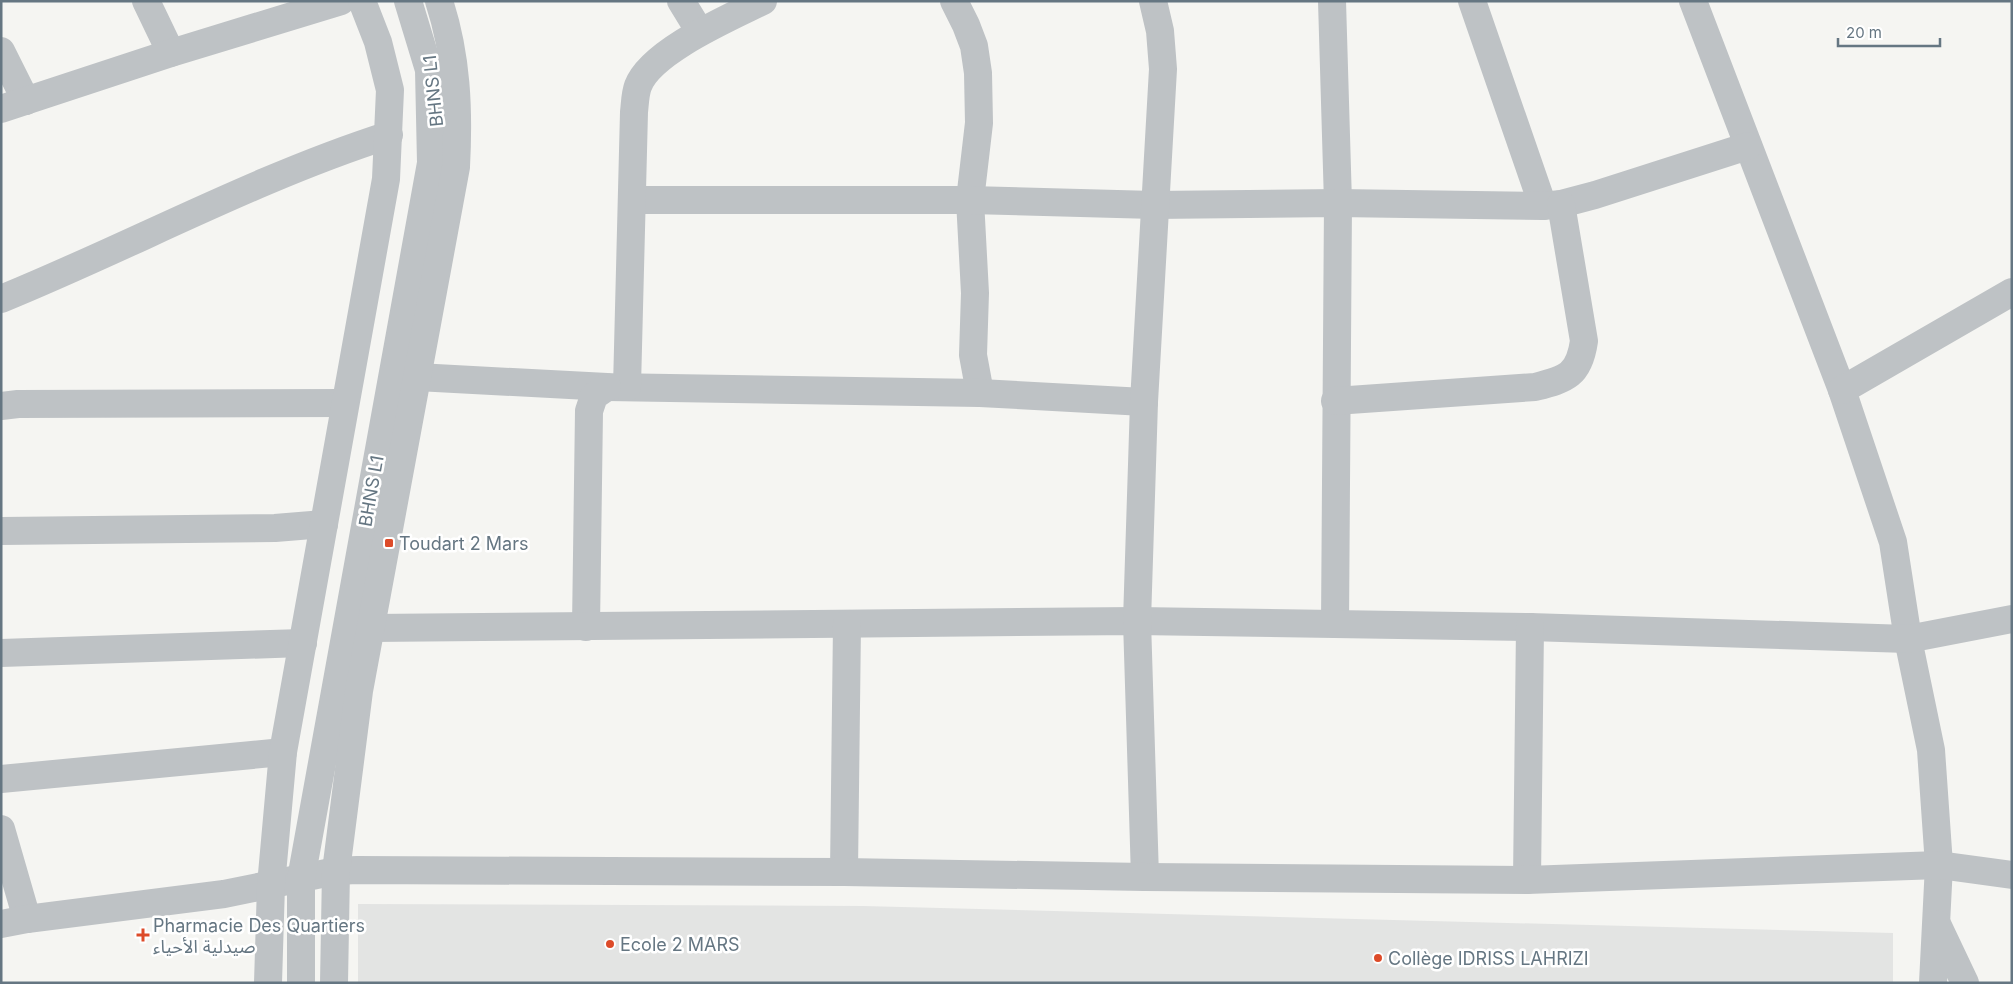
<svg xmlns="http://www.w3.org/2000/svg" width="2013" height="984" font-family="Inter,'Noto Sans Arabic',sans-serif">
  <rect width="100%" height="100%" fill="#f5f5f2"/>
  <polygon fill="#e3e4e3" points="358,904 863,906 1893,933 1893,983 358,983"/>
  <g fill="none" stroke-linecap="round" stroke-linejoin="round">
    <g stroke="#bec2c5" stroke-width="28">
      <polyline points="146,1 171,53"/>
      <polyline points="681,1 700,32"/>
      <polyline points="954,1 966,25 974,46 978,73 979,123 970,200 975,293 973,355 980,393"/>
      <polyline points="1332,1 1338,203 1335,624"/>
      <polyline points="1472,1 1543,206"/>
      <polyline points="1693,1 1842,390 1893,542 1908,639 1931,750 1939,865 1933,983"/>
      <polyline points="1,51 26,101"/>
      <polyline points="1,109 171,53 341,1"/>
      <polyline points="632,200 970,200 1154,205 1338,203 1543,206 1561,204 1595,195 1748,146"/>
      <path d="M1,299c130,-53 254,-121 388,-164"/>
      <polyline points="417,377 607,387 980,393 1144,402"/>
      <path d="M627,387l7,-275c1,-8 1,-18 4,-26 13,-35 93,-69 125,-85"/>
      <polyline points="1842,390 2012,292"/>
      <path d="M1335,401l200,-14c31,-8 44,-11 49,-46l-23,-137"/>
      <polyline points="1,406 18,404 345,403"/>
      <polyline points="1,531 275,528 324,524"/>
      <polyline points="586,627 589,411 594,396 607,387"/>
      <polyline points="371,628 1137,621 1530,627 1908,639 2012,619"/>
      <polyline points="1,653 303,643"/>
      <polyline points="1,779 283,752"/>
      <polyline points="1,829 27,919"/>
      <polyline points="844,872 847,624"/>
      <polyline points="1145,877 1137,621 1144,402 1163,69 1160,31 1153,1"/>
      <polyline points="1527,880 1530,627"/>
      <polyline points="1,924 27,919 224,894 336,871 357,870 844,872 1145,877 1527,880 1939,865 2012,875"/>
      <polyline points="1937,924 1965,983"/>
      <polyline points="268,983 271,885 283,752 386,179 390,90 378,42 362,1"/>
      <polyline points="301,983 301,879 431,163 429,70 408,1"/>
      <path d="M334,983l2,-112 23,-180 97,-524c3,-57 1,-111 -17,-166"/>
    </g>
  </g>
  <g fill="#dd4b29" stroke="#fff" stroke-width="2">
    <rect x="384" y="538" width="10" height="10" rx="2.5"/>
    <path d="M140.5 927.5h5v5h5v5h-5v5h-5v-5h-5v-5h5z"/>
    <circle cx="610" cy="944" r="5"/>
    <circle cx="1378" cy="958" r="5"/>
  </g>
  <g text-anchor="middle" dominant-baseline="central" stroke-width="5" stroke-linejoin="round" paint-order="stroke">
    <g font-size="18" fill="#657682" stroke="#fff">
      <text transform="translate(433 91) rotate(-96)">BHNS L1</text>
      <text transform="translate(371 491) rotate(-80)">BHNS L1</text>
    </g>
    <g font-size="18" fill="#657682" stroke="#fff" text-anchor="start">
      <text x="399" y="543">Toudart 2 Mars</text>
      <text x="153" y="925">Pharmacie Des Quartiers<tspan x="153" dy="21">صيدلية الأحياء</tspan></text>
      <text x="620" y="944">Ecole 2 MARS</text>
      <text x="1388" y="958">Collège IDRISS LAHRIZI</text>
    </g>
  </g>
  <rect width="2013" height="984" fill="none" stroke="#657682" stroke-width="5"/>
  <path d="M1838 38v8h102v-8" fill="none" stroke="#657682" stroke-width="2.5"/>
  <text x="1846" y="38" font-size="15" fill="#657682" stroke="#ffffff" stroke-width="4" paint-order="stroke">20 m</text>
</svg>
